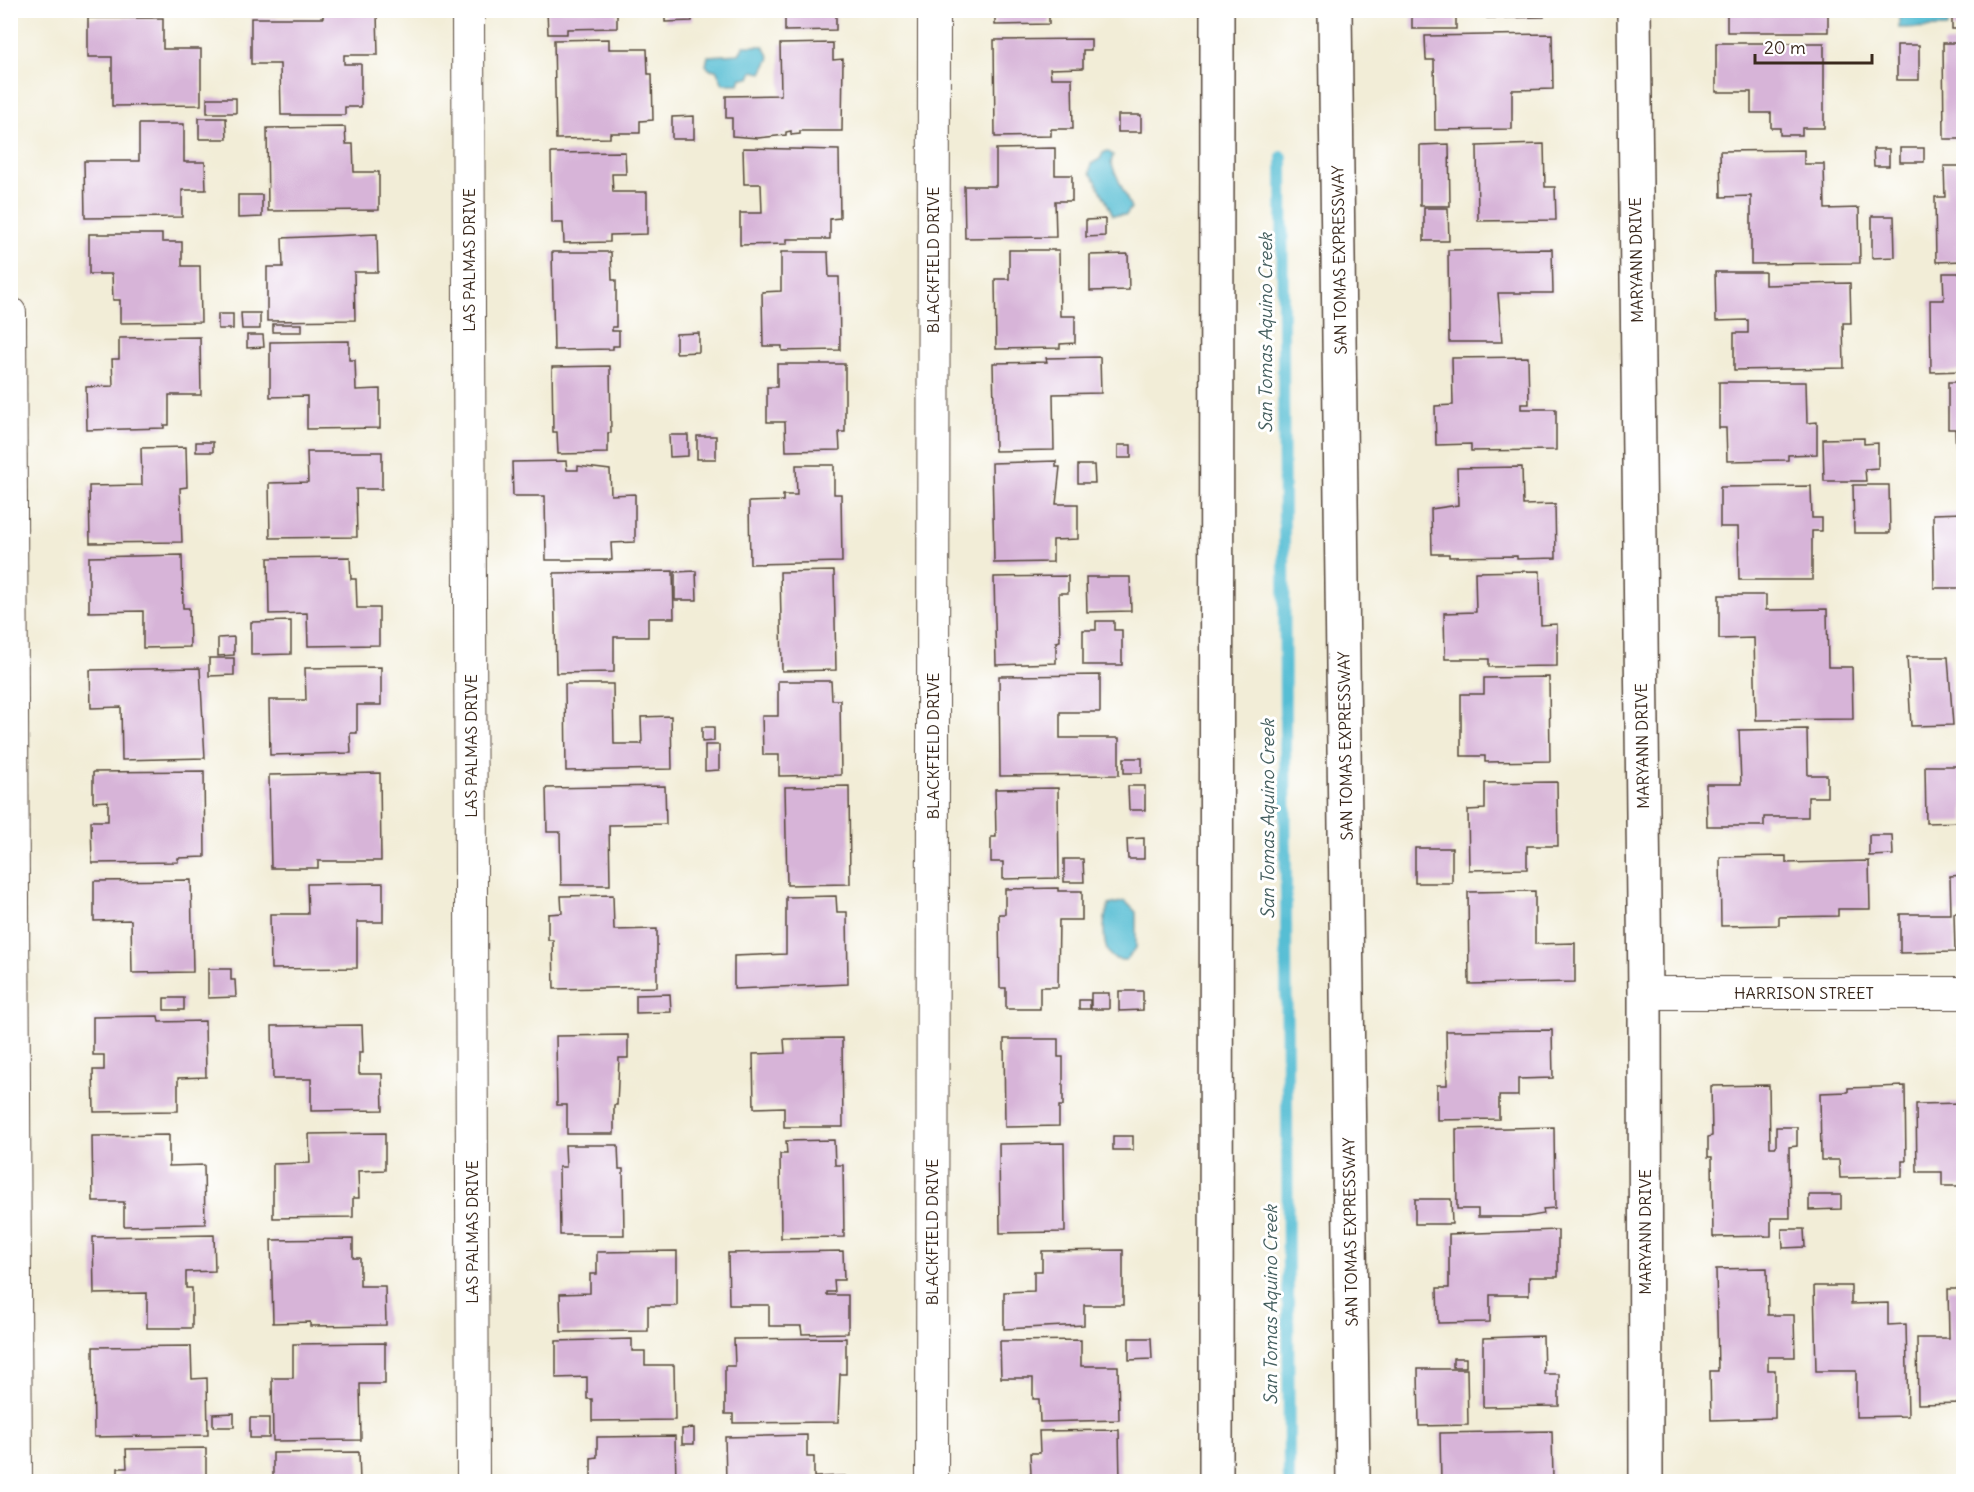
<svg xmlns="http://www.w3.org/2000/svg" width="1974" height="1492" font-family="Delius,sans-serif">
  <rect width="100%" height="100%" fill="#fff"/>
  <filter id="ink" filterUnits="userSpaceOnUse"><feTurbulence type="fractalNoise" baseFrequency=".0167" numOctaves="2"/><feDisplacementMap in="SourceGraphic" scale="12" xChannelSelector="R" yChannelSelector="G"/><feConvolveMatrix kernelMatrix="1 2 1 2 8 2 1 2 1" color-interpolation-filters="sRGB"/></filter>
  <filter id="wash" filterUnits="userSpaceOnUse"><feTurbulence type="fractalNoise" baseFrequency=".008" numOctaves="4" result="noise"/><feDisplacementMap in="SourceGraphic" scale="24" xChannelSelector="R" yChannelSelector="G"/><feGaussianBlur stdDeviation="1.35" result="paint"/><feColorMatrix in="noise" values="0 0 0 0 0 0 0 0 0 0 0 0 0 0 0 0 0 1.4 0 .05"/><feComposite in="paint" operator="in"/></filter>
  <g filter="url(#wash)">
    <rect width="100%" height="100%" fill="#f2edd7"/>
    <g fill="#56bed4" stroke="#487479" stroke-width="1.5">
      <polygon points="1899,11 1948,11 1948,27 1899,28"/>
      <polygon points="744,46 764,46 770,58 762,73 753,71 750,78 741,78 739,84 723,84 716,70 709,69 706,65 708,56 739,54"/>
      <polygon points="1107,151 1113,155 1111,163 1131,208 1126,215 1113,215 1096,181 1090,173 1091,164 1100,159 1103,153"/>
      <path d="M1125,901l11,11v36l-10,12c-5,0 -11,0 -14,-3 -11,-9 -9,-41 -3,-52z"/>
    </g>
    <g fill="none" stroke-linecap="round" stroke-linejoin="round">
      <polyline stroke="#56bed4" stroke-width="12" points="1282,157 1289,1482"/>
    </g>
    <g id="blocks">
      <g fill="#d7b4d8">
        <polygon points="547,10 617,11 617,28 567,29 567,34 548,34"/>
        <polygon points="665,10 692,10 692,21 665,22"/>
        <polygon points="785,10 849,10 849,15 836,15 836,30 785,31"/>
        <polygon points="995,10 1049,10 1049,24 995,25"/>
        <rect x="1412" y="10" width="44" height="19"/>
        <polygon points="1487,10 1544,10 1544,17 1487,18"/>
        <rect x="1727" y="10" width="101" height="22"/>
        <rect x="1952" y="10" width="12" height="19"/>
        <polygon points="323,12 377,12 378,55 344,55 344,64 361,64 361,107 345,107 345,115 281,115 280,64 251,64 251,18 323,18"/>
        <polygon points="88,18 163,18 163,49 201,49 201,105 112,106 112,57 88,57"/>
        <polygon points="1552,34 1553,89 1512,90 1512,129 1435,130 1434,60 1426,60 1425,36"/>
        <polygon points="609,39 609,49 647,49 648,74 652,74 653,120 640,121 640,133 610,133 610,138 556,139 554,40"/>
        <polygon points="1091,39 1091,50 1083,50 1083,68 1050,69 1051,78 1072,78 1073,129 1051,129 1051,136 995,137 994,40"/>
        <polygon points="833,43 833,60 843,59 842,131 800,131 800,134 791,135 791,131 786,132 786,135 758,138 732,136 732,118 726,118 726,96 781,95 780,44"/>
        <polygon points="1716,43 1824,43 1824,128 1802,128 1802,135 1780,135 1780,128 1771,128 1771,113 1751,113 1751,92 1716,92"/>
        <polygon points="1943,43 1964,43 1964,139 1944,139"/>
        <rect x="1897" y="45" width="22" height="35"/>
        <rect x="207" y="98" width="29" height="15"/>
        <rect x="1118" y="115" width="23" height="17"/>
        <polygon points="694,116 694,139 672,139 672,117"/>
        <polygon points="199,118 226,118 227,139 199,139"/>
        <polygon points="139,124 184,124 184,162 205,162 206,190 182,190 182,217 85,218 84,161 139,161"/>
        <polygon points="345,127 346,144 353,144 354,172 379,172 379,210 268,211 267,128"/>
        <polygon points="1449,144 1450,206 1420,206 1420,145"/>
        <polygon points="1544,144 1545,187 1555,187 1556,220 1478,221 1477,146"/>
        <polygon points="743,148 839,150 840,218 830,219 830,239 787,239 787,244 740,245 740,213 762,213 761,184 744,184"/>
        <polygon points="1055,148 1055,175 1072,175 1072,201 1055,201 1056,237 965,238 964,186 996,186 996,149"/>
        <rect x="1900" y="148" width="24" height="14"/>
        <polygon points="1873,149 1889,149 1889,166 1874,166"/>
        <polygon points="1804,150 1804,164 1824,164 1825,209 1859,208 1860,263 1751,264 1751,196 1721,197 1720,151"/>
        <polygon points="625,152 626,174 612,174 613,192 647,192 647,234 610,235 610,242 564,243 563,223 552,223 551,153"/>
        <polygon points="1944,166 1964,166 1964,261 1936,262 1935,197 1945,197"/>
        <polygon points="238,195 262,195 262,217 238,218"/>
        <polygon points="1424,208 1448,208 1449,241 1424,241"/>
        <polygon points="1872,216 1894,216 1895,257 1872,258"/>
        <polygon points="1105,219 1105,236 1086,237 1086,220"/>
        <polygon points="89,234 162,234 162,242 182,242 182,266 200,266 201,322 120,323 120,300 113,300 112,274 89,274"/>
        <polygon points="377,234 378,272 354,272 355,320 267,321 267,267 283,267 282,238"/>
        <polygon points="1552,249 1553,293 1498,293 1502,342 1449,342 1448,250"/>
        <polygon points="1009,250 1059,250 1060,316 1075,316 1075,343 1060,344 1060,348 996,349 995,279 1009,279"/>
        <polygon points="552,252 611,252 612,280 616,280 616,327 612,327 612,331 619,331 619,346 613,346 613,349 554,350"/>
        <polygon points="781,252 828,252 829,277 839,277 840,350 782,351 782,346 763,346 762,292 781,291"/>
        <polygon points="1128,254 1129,290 1090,291 1090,255"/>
        <polygon points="1715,272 1765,272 1765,285 1850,283 1851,323 1843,323 1844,368 1734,370 1734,333 1748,333 1748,320 1716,321"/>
        <polygon points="1943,273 1964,273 1964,371 1931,372 1930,300 1944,300"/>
        <polygon points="241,313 260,313 260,329 242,329"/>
        <rect x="218" y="314" width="15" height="15"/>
        <rect x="273" y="324" width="29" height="8"/>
        <polygon points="699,333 699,352 676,353 676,334"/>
        <polygon points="247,335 263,335 264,347 247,348"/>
        <polygon points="200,337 201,395 169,395 169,425 164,425 164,428 87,430 86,387 113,386 112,359 119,359 119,338"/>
        <polygon points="349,341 349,360 355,360 356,390 380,389 380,428 307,429 307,396 270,397 270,342"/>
        <polygon points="1100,357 1101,393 1053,394 1054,450 995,451 993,363 1047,362 1046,358"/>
        <polygon points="1528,357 1529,404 1521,404 1521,409 1556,409 1556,450 1471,451 1471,444 1436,445 1435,406 1453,405 1452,358"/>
        <polygon points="777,364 845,364 845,432 839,432 840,450 786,451 785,422 767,422 767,387 777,387"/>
        <polygon points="610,366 611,433 608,433 608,453 558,454 557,432 553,432 552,367"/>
        <polygon points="1719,382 1806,382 1807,423 1817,422 1817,454 1788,455 1788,460 1727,461 1726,428 1719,428"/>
        <polygon points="1948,382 1964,382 1964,454 1956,454 1955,429 1948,429"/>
        <polygon points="669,435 688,435 688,456 670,457"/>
        <rect x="697" y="436" width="19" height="23"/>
        <polygon points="1864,438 1864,444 1878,443 1878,468 1865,469 1866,481 1824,481 1823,439"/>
        <rect x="196" y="442" width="17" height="10"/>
        <rect x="1118" y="445" width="13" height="13"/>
        <polygon points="186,447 187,487 180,488 182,542 90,543 89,486 142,485 141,448"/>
        <polygon points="307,452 382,452 382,489 356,489 357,537 270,538 269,483 308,482"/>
        <polygon points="566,461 567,470 578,470 578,466 610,470 611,495 635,494 635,542 611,543 612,560 546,560 545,496 513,496 512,462"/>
        <polygon points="1056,461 1056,467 1060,467 1056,504 1078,504 1078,539 1053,540 1053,562 994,563 992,463"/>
        <polygon points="796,465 834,465 834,494 841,494 842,562 750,564 749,502 783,501 783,495 797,495"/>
        <polygon points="1078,465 1094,465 1095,483 1078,483"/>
        <polygon points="1522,467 1523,505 1555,504 1556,558 1517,559 1517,556 1449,557 1449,554 1432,554 1431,509 1458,505 1457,468"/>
        <polygon points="1853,485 1889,485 1890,533 1854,533"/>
        <polygon points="1811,486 1812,518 1822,518 1822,531 1812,531 1812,580 1739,580 1738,527 1720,527 1720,487"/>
        <polygon points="1964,513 1961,588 1934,588 1933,514"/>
        <polygon points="182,555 183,608 189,608 190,647 143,648 143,611 89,612 89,557"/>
        <polygon points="350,557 351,579 356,579 357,608 379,608 379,645 308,646 307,613 269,614 268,558"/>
        <polygon points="673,571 674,618 648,618 648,637 614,637 614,672 556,673 554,573"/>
        <polygon points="696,571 697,600 675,600 675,572"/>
        <polygon points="834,571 836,670 782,671 780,572"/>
        <polygon points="1540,571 1541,625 1557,624 1557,666 1489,667 1489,659 1445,659 1444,613 1476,612 1475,572"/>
        <polygon points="1068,576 1068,593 1059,593 1060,641 1056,642 1056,663 996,665 994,577"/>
        <polygon points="1086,577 1130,577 1131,611 1087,612"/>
        <polygon points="1719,595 1766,595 1766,610 1827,609 1828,667 1852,667 1853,719 1756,720 1754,638 1719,639"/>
        <polygon points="291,621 291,654 251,655 251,622"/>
        <polygon points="1096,621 1114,621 1114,630 1122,630 1122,665 1083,665 1083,630 1096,630"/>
        <polygon points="234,637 234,655 218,656 218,638"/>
        <polygon points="1907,657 1948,657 1953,725 1911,726"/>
        <polygon points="209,658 234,658 234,675 209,676"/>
        <polygon points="381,667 381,705 357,705 357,733 350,733 351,753 270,755 269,700 306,700 305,668"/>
        <polygon points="200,668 205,758 122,760 121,707 91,708 90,670"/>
        <polygon points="1100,675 1100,712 1060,712 1060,738 1119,738 1119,775 1000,776 999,676"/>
        <polygon points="1549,677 1550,761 1485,762 1485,756 1461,756 1461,694 1484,694 1484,678"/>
        <polygon points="778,681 831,681 832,700 840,700 841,775 779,776 779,755 763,755 762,716 778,716"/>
        <polygon points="565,684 613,684 614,744 642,744 641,717 671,716 672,769 566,771"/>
        <polygon points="702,727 714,727 714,741 702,742"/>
        <polygon points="1807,729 1808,775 1827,775 1827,797 1808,797 1808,817 1764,817 1764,826 1707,826 1706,784 1741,784 1739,730"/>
        <polygon points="1959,731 1964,731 1964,822 1926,823 1925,766 1960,766"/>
        <polygon points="705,745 719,745 719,770 705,771"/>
        <rect x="1124" y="758" width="18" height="15"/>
        <polygon points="204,771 205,857 178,858 178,862 92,863 91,821 108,821 108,801 93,802 93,772"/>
        <polygon points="380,773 381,861 318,861 318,868 271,868 269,775"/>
        <polygon points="1557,782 1558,846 1527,846 1527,869 1469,870 1468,810 1485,809 1485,783"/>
        <polygon points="665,786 666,824 609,825 610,885 561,885 560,832 547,832 546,788"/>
        <polygon points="849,786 850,884 787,885 785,787"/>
        <polygon points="1128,786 1145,786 1145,810 1129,810"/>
        <polygon points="1058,788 1059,878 1003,879 1003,862 991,862 991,837 996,837 995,789"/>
        <polygon points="1869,835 1892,835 1893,855 1869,856"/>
        <polygon points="1144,838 1144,859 1128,859 1127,839"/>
        <rect x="1415" y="848" width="37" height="35"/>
        <polygon points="1786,856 1786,863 1869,861 1870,909 1838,909 1838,916 1779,917 1779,925 1721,926 1720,857"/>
        <polygon points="1064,859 1083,859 1084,882 1064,882"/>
        <polygon points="1964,875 1964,913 1954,913 1955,952 1900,953 1900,914 1951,914 1950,876"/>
        <polygon points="191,880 193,972 132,973 131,920 94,921 94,881"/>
        <polygon points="383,883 383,922 357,922 357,968 271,969 270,914 308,914 307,884"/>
        <polygon points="1058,888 1058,891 1082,891 1082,920 1059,920 1058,987 1040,987 1040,1009 1006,1009 1006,988 1000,988 999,914 1005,914 1005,889"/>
        <polygon points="1535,891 1535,944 1575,943 1575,982 1469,984 1468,892"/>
        <polygon points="613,895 614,930 657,929 657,987 554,989 553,940 548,940 548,914 562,913 561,896"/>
        <polygon points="836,896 837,912 847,912 848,984 734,989 734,956 786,954 786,897"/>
        <polygon points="208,969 231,969 231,980 235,980 236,997 208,998"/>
        <polygon points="1119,991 1143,991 1143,1010 1119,1011"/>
        <rect x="1091" y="993" width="18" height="16"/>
        <polygon points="670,994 671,1012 636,1013 636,995"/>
        <rect x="164" y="998" width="20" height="12"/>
        <rect x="1079" y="1000" width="11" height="9"/>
        <polygon points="158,1016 159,1022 205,1021 206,1077 178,1078 178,1111 94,1112 93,1070 104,1070 104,1055 93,1055 93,1017"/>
        <polygon points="362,1025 363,1052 359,1052 359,1074 382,1074 383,1110 311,1111 311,1079 273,1079 272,1026"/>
        <polygon points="1552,1030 1553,1078 1518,1079 1518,1096 1499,1096 1499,1119 1437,1120 1437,1085 1447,1085 1446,1031"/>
        <polygon points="628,1035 628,1058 619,1058 617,1105 614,1105 614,1134 567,1134 567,1105 557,1105 556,1036"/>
        <polygon points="842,1038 843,1127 784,1127 784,1107 754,1108 753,1054 785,1053 784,1039"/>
        <polygon points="1004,1039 1058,1039 1058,1057 1063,1057 1063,1106 1059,1106 1059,1126 1005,1127"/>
        <polygon points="1769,1085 1770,1147 1776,1147 1776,1127 1797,1127 1797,1146 1789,1147 1790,1218 1771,1218 1771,1236 1713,1237 1712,1157 1708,1157 1708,1137 1712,1136 1711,1086"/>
        <polygon points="1905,1086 1906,1161 1902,1161 1902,1177 1840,1178 1839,1160 1821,1160 1820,1093 1848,1092 1848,1088"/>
        <polygon points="1964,1103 1964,1186 1942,1186 1942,1172 1917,1172 1916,1104"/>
        <polygon points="1554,1127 1555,1208 1543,1209 1544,1214 1526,1217 1478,1217 1478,1209 1457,1209 1456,1129"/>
        <polygon points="385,1133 385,1170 358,1171 359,1198 353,1198 353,1217 273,1218 273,1164 310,1163 309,1134"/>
        <polygon points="169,1135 169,1166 204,1165 205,1224 124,1226 124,1202 93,1202 92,1136"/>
        <rect x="1113" y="1136" width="20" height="14"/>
        <polygon points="834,1140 835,1165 843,1165 844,1237 781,1238 780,1154 787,1154 786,1141"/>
        <polygon points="1064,1143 1065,1232 1000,1233 999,1144"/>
        <polygon points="565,1145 618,1145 619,1169 623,1169 624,1235 560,1235 559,1167 566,1167"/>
        <polygon points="1809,1195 1841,1195 1841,1209 1809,1210"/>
        <polygon points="1415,1199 1451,1199 1452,1224 1415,1224"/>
        <polygon points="1782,1229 1804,1229 1805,1247 1783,1248"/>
        <polygon points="1558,1230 1558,1277 1529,1277 1529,1295 1490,1295 1490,1322 1438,1323 1437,1288 1449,1288 1449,1234"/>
        <polygon points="214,1235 215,1271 186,1272 186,1288 192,1288 192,1328 147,1328 147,1293 94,1294 93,1237"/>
        <polygon points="353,1239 353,1258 360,1258 360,1286 385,1286 386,1325 310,1326 310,1322 273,1323 271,1240"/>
        <polygon points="1123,1250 1123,1305 1084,1305 1084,1325 1004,1329 1004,1292 1034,1291 1034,1271 1042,1271 1042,1251"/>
        <polygon points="677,1251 677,1306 648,1306 648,1331 561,1332 560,1294 590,1293 590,1274 597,1274 597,1252"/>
        <polygon points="843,1251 844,1280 834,1280 835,1292 827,1292 827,1295 848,1295 848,1333 802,1334 801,1326 769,1326 769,1305 729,1305 728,1253"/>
        <polygon points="1767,1268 1768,1315 1794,1315 1795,1357 1768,1357 1768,1370 1775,1370 1775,1418 1711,1420 1710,1371 1718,1371 1716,1269"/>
        <polygon points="1814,1286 1851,1286 1851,1304 1888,1303 1888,1325 1906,1324 1908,1416 1856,1417 1856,1371 1816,1371"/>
        <polygon points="1948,1289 1964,1289 1964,1403 1918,1404 1917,1338 1949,1338"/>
        <polygon points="1543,1336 1544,1374 1559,1374 1559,1406 1483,1407 1483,1338"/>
        <polygon points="846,1338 846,1374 840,1374 838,1422 733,1423 733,1414 725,1414 725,1366 735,1366 734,1339"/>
        <polygon points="1129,1338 1151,1338 1152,1359 1129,1360"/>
        <polygon points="632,1339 632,1351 645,1351 645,1365 674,1365 675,1420 592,1421 592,1399 587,1399 587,1377 556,1378 556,1341"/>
        <polygon points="1081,1340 1081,1366 1118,1366 1119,1420 1040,1422 1039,1399 1033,1399 1033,1378 1001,1378 1000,1341"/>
        <polygon points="385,1343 385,1384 360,1384 361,1440 273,1441 272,1378 293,1378 293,1344"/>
        <polygon points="191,1346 192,1379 207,1378 208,1435 94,1437 93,1347"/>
        <rect x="1453" y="1358" width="13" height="9"/>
        <polygon points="1418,1369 1467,1369 1468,1425 1419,1426"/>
        <polygon points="234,1413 234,1427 213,1427 213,1414"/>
        <rect x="250" y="1418" width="19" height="20"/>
        <polygon points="694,1428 694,1444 682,1444 682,1429"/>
        <polygon points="1119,1430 1120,1482 1002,1482 1002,1475 1031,1474 1030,1453 1040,1453 1039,1431"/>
        <polygon points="1552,1431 1553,1481 1441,1482 1440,1433"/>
        <polygon points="807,1435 807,1457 814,1457 814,1477 845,1476 845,1482 726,1482 725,1437"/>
        <polygon points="675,1436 676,1482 559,1482 559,1479 591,1478 591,1458 597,1457 597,1437"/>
        <polygon points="206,1448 206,1482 118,1482 118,1468 127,1468 126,1449"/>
        <polygon points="359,1452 360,1482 273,1482 273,1453"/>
      </g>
    </g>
  </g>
  <g filter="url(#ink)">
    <use href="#blocks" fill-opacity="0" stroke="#56473a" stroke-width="1.5"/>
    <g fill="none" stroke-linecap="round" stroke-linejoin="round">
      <g stroke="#56473a" stroke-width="34">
        <g id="minor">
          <polyline points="468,10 473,1482"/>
          <polyline points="10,313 16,1482"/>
          <polyline points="1645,993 1964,993"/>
          <polyline points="932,1482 934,10"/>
        </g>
      </g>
      <g stroke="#56473a" stroke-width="36">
        <polyline id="tertiary" points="1634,10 1645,993 1646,1482"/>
      </g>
      <g stroke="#56473a" stroke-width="36">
        <g id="trunk">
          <polyline points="1335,10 1353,1482"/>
          <polyline points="1216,1482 1217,10"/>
        </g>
      </g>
      <use href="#minor" stroke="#fff" stroke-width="32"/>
      <use href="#tertiary" stroke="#fff" stroke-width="33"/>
      <use href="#trunk" stroke="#fff" stroke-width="33"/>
    </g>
  </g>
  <g text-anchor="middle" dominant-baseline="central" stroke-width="6" stroke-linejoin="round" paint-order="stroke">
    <g font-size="16" fill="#3b2a1e" stroke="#fff">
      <text transform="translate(469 260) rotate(-90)">LAS PALMAS DRIVE</text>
      <text transform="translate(933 260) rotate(-90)">BLACKFIELD DRIVE</text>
      <text transform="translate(1339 260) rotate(-91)">SAN TOMAS EXPRESSWAY</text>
      <text transform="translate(1636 260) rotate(-91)">MARYANN DRIVE</text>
      <text transform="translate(471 746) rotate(-90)">LAS PALMAS DRIVE</text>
      <text transform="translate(933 746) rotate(-90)">BLACKFIELD DRIVE</text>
      <text transform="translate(1345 746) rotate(-91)">SAN TOMAS EXPRESSWAY</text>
      <text transform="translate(1642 746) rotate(-91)">MARYANN DRIVE</text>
      <text x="1804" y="993">HARRISON STREET</text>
      <text transform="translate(472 1232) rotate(-90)">LAS PALMAS DRIVE</text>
      <text transform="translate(932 1232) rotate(-90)">BLACKFIELD DRIVE</text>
      <text transform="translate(1350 1232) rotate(-91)">SAN TOMAS EXPRESSWAY</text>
      <text transform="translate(1645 1232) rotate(-90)">MARYANN DRIVE</text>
    </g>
    <g font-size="18" font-style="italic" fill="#445e5e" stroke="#fff">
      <text transform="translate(1265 333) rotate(-90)">San Tomas Aquino Creek</text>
      <text transform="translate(1267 819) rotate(-90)">San Tomas Aquino Creek</text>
      <text transform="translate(1270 1305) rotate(-90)">San Tomas Aquino Creek</text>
    </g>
  </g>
  <rect width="1974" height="1492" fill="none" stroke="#fff" stroke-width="36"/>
  <path d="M1755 54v9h117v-9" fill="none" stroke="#3b2a1e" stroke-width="3"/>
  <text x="1764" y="54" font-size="18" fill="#3b2a1e" stroke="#ffffff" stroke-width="4.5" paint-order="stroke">20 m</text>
</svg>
